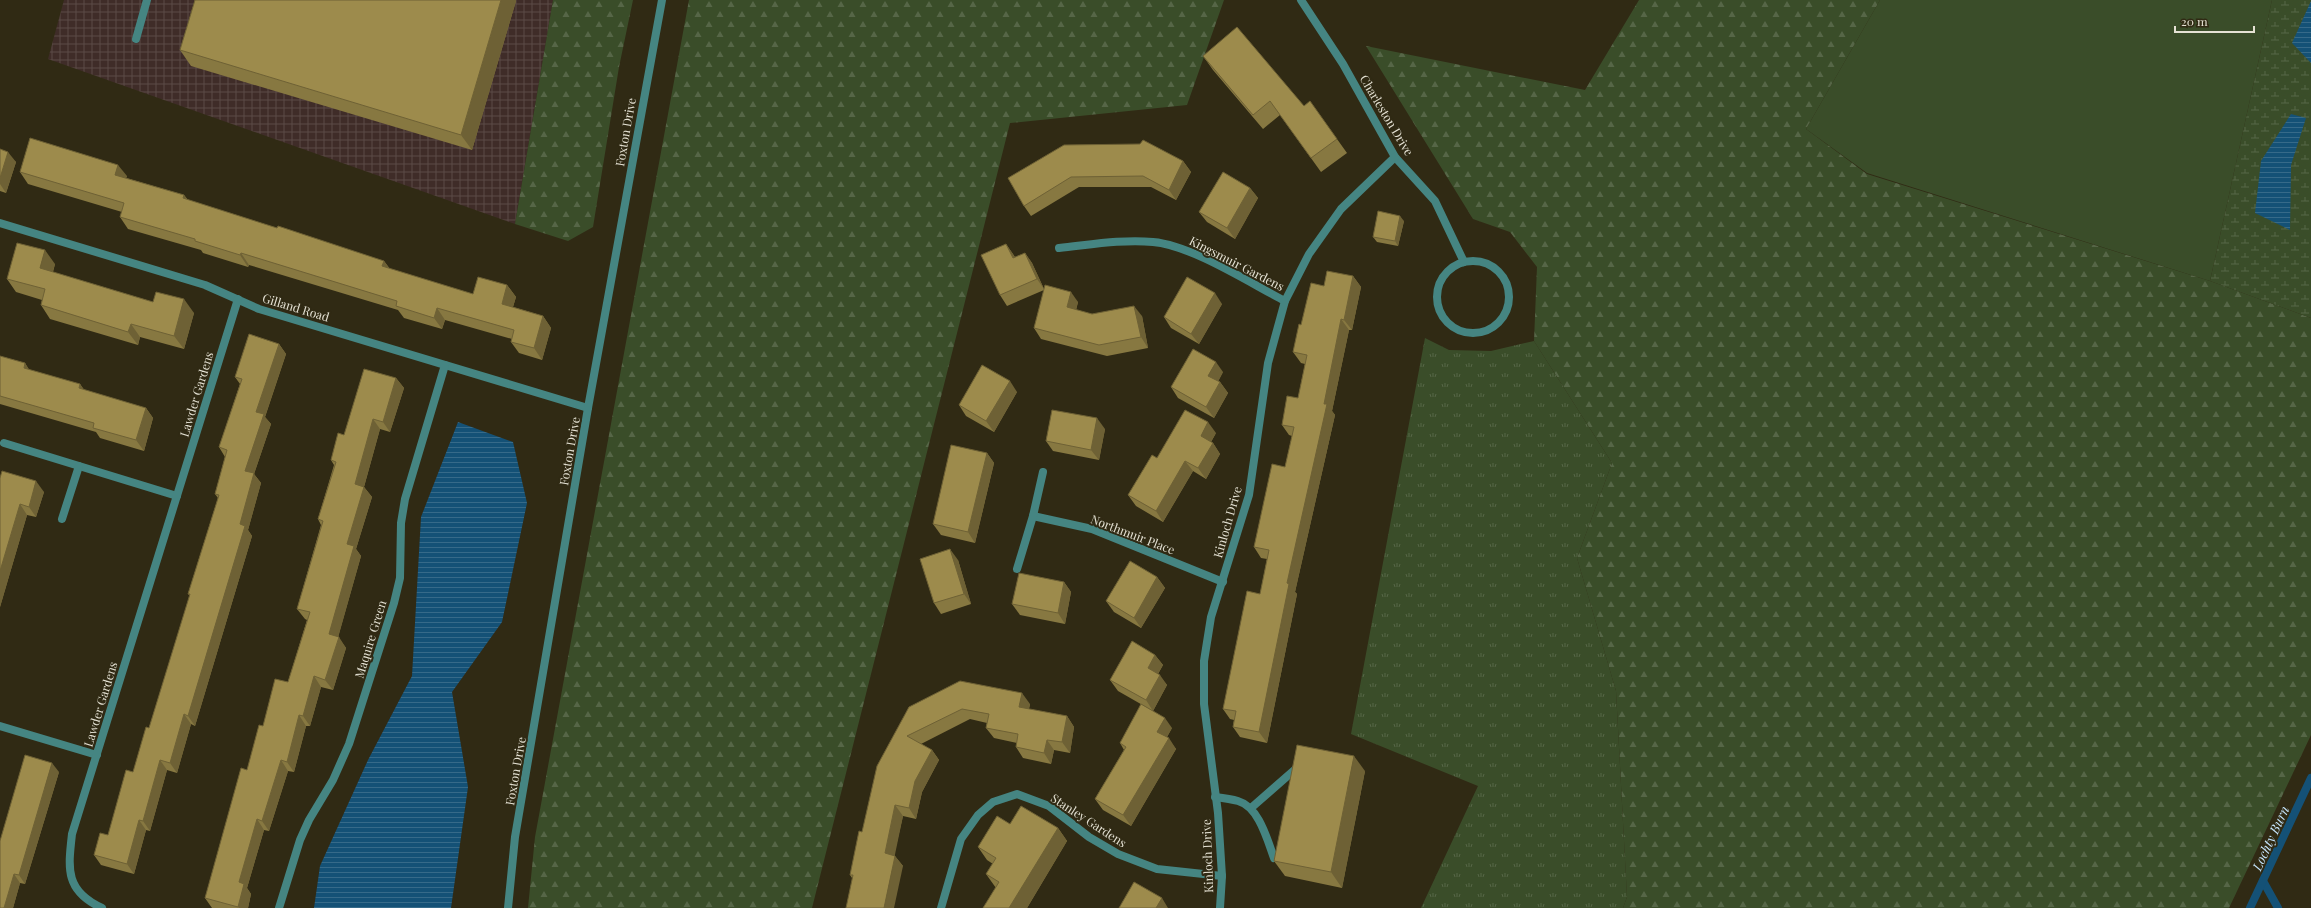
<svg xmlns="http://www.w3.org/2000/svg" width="2311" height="908" font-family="'Playfair Display',serif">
  <defs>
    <pattern id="industrial-grid" width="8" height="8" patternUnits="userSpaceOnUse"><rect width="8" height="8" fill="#3f2c28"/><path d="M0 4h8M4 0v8" fill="none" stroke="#5b4a46"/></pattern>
    <pattern id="forest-firs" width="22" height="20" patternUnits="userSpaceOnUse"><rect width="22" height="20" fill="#3a4d29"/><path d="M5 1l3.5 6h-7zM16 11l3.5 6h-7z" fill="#566647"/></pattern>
    <pattern id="wetland-marsh" width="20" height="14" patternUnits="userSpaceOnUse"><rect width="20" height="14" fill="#3a4d29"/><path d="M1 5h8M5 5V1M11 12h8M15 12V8" fill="none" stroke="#566647"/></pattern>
    <pattern id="park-tufts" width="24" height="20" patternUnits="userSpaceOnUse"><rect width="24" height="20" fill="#3a4d29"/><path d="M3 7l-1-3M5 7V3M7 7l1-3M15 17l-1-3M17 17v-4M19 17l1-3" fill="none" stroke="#566647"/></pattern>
    <pattern id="water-rules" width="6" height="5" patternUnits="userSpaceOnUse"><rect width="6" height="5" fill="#145176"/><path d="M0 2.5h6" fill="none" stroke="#366a89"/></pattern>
  </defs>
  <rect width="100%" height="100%" fill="#302a14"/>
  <polygon fill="url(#industrial-grid)" points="64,0 553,0 515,224 48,59"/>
  <polygon fill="#3a4d29" points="1880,0 2272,0 2210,281 1867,173 1806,129"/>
  <g fill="url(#forest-firs)">
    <polygon points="553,0 633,0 619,67 593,227 568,241 515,224"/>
    <polygon points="689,0 1224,0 1187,105 1010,123 812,908 528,908 535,837"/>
    <polygon points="1639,0 1880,0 1806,129 1867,174 2210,281 2311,318 2311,735 2229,908 1623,908 1627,897 1616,691 1577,558 1612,463 1534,341 1537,267 1510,232 1473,219 1366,46 1585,90"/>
  </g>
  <polygon fill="url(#wetland-marsh)" points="2272,0 2311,0 2311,318 2210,281"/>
  <polygon fill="url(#park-tufts)" points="1425,338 1449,350 1491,351 1534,341 1612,463 1577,558 1616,691 1627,897 1623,908 1421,908 1478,786 1351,734"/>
  <g fill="url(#water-rules)">
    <polygon points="2311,1 2311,63 2292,43"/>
    <polygon points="2291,114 2306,118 2291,165 2290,230 2255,213 2261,161"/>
    <polygon points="458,422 513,442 527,503 502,622 452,692 468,787 451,908 314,908 320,866 368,760 412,676 421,517"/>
  </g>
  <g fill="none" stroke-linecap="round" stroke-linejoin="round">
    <g stroke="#145176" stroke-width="8">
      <polyline points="2263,881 2278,908"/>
      <polyline points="2250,908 2311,778"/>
    </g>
    <g stroke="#458582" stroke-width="8">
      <polyline points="136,39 147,0"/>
      <path d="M1215,797c8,1 16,2 23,4 21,6 29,38 36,57"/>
      <polyline points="1251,808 1299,766"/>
    </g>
    <g stroke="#458582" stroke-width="8">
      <polyline points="1301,0 1343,64 1395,157 1435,201 1464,262"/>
      <polyline points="0,223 205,285 259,309 588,408"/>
      <path d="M1059,248c30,-3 63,-9 94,-6 38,3 97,41 132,59"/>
      <circle cx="1473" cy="297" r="36"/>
      <polyline points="4,443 177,496"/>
      <polyline points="1033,516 1092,529 1223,582"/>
      <polyline points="62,519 79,466"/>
      <polyline points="1017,569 1033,516 1043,472"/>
      <polyline points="0,726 97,755"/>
      <path d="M102,908c-37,-17 -34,-39 -30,-74l166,-535"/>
      <polyline points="279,908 300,840 309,820 333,780 349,744 394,603 400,578 401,523 405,499 445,365"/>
      <polyline points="508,908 515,837 588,408 662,0"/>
      <polyline points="941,908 961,839 978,815 993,802 1017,794 1049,806 1089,837 1118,854 1157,869 1222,876"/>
      <polyline points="1220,908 1222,876 1218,813 1204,704 1204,661 1211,617 1249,495 1268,363 1285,301 1309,254 1341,209 1395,157"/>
    </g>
  </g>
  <g fill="#877841">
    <polygon points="195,0 516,0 516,1 472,150 191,66 180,50"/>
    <polygon points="1203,56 1304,106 1337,139 1347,153 1321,172 1280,115 1263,129 1213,70"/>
    <polygon points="0,149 16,162 6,193 0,191"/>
    <polygon points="1183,161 1191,172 1176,200 1151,187 1079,187 1031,216 1024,206 1008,178"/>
    <polygon points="20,172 127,176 126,178 184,195 188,200 277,228 384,261 390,269 473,294 507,285 516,297 513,307 543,316 551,328 542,360 519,353 511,342 512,339 445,320 442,329 404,318 398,310 249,265 248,267 203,253 201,250 128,229 120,217 122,212 28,184"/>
    <polygon points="1250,188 1258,198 1235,239 1207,222 1199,212"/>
    <polygon points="1404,221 1398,246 1377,242 1373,237"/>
    <polygon points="1006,244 1015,257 1025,253 1032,263 1044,289 1078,302 1076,310 1092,314 1142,316 1148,348 1107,356 1041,339 1034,328 1044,290 1007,306 1000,295"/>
    <polygon points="55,264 53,272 153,302 194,313 184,349 140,337 138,345 50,319 41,305 42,300 16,292 7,279"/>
    <polygon points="1353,276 1361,287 1352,330 1349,330 1332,411 1335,415 1295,592 1297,594 1267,743 1240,737 1233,727 1234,720 1230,719 1223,709 1260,594 1267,559 1261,558 1254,547 1285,467 1292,436 1289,435 1282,425 1298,398 1305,364 1301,363 1293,352 1301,325 1324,286"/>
    <polygon points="1222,304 1199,344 1171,328 1164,317"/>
    <polygon points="279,344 286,354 265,417 271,424 254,474 261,483 248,530 252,536 195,726 191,724 177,773 167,770 150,831 146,830 134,874 101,865 94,855 108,835 133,772 149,728 190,596 188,594 218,498 215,494 225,457 219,447 240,384 235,377"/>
    <polygon points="0,356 25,363 29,370 80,384 84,390 146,408 153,418 144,451 100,438 96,432 0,404"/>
    <polygon points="1223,372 1218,381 1220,382 1228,393 1214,418 1178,398 1171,387"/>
    <polygon points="396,378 404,388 390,432 380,429 364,487 372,497 356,549 361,556 338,637 346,648 333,690 321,687 310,726 306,726 294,772 288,771 269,831 264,830 247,888 251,894 248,908 212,908 205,898 247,770 263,726 288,682 307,620 305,619 297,609 321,525 318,519 334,465 331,460 344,435"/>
    <polygon points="1017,392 994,432 966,416 959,405"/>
    <polygon points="1105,429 1099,460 1053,451 1046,441"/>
    <polygon points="1216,433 1211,442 1213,443 1220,454 1206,479 1193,471 1163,522 1136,506 1128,495 1157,458"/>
    <polygon points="987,453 994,463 975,543 941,535 933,524"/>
    <polygon points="0,478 44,492 36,517 27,515 0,607"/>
    <polygon points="958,560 971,604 941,614 934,603"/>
    <polygon points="1157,577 1165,588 1141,628 1114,612 1106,601"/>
    <polygon points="1064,582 1071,592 1065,624 1020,615 1012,604"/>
    <polygon points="1155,655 1163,665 1158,674 1167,685 1153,711 1118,691 1110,680"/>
    <polygon points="1030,704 1029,709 1067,716 1074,727 1070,753 1054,750 1051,764 1023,758 1016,747 1017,743 994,738 986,728 987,723 970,719 921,744 932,750 939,760 922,792 916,819 903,816 894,855 903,866 852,878 850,875 862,832 909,707"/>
    <polygon points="1172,728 1167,737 1176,749 1131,826 1103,810 1095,799 1124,750 1120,743"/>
    <polygon points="1365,771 1342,888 1285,876 1274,861"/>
    <polygon points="59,772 25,884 20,883 13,908 0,908 0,841"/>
    <polygon points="1010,824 1058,828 1067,841 1027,908 983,908 996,888 986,874 993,864 987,860 978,847"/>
  </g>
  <g fill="#6e6135">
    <polygon points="501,0 516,0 516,1 472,150 461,135"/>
    <polygon points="8,152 16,162 6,193 0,184 0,178"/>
    <polygon points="1183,161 1191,172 1176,200 1169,190"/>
    <polygon points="118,165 127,176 123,187 115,175"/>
    <polygon points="1250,188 1258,198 1235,239 1227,228"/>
    <polygon points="184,195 193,207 183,198"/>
    <polygon points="1400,216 1404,221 1398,246 1395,241"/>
    <polygon points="1006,244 1013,254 1020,269 1013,258"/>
    <polygon points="45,250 55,264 50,281 40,268"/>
    <polygon points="241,253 249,265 248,267 240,255"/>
    <polygon points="1025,253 1032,263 1044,289 1037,279"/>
    <polygon points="384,261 392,272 382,266"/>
    <polygon points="1353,276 1361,287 1352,330 1344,320"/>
    <polygon points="507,285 516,297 510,316 502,304"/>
    <polygon points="1071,292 1078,302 1074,318 1067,307"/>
    <polygon points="1215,293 1222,304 1199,344 1191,334"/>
    <polygon points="184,299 194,313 184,349 174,336"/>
    <polygon points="1134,306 1142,316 1148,348 1141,337"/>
    <polygon points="437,308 445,320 442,329 434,318"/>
    <polygon points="543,316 551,328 542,360 534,348"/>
    <polygon points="1341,319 1349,330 1332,411 1335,415 1295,592 1297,594 1267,743 1259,732 1287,583"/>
    <polygon points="131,324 140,337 138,345 128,332"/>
    <polygon points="279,344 286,354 265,417 271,424 254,474 261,483 248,530 252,536 195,726 188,716 240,524 245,471 256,412"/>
    <polygon points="1216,362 1223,372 1216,386 1208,376"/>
    <polygon points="25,363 32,374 24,368"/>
    <polygon points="396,378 404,388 390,432 383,422"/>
    <polygon points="1010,381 1017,392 994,432 986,421"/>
    <polygon points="1220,382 1228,393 1214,418 1206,407"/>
    <polygon points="80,384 88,395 79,388"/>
    <polygon points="146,408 153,418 144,451 136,440"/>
    <polygon points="1097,418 1105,429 1099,460 1091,450"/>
    <polygon points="373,419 380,429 362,494 355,484"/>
    <polygon points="1208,422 1216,433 1208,447 1201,436"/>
    <polygon points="1213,443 1220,454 1206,479 1198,468"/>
    <polygon points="987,453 994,463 975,543 968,532"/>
    <polygon points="1185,461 1193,471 1163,522 1156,511"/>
    <polygon points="36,481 44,492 36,517 29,507"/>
    <polygon points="364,487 372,497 356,549 361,556 336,645 329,634 347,544"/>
    <polygon points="20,504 27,515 0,607 0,571"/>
    <polygon points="950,549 958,560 971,604 964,594"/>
    <polygon points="1157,577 1165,588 1141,628 1134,618"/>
    <polygon points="1064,582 1071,592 1065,624 1058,613"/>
    <polygon points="339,637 346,648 333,690 325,680"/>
    <polygon points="1155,655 1163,665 1155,679 1148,668"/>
    <polygon points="1160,675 1167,685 1153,711 1146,700"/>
    <polygon points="314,676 321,687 310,726 303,716"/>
    <polygon points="1022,693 1030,704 1027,717 1019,707"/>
    <polygon points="184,714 191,724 177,773 170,763"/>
    <polygon points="299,715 306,726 294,772 287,762"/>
    <polygon points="1067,716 1074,727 1070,753 1062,742"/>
    <polygon points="1165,718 1172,728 1164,742 1157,732"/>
    <polygon points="1169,738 1176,749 1131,826 1123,815"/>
    <polygon points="1047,740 1054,750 1051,764 1044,753"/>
    <polygon points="932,750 939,760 922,792 916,819 909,808 915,781"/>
    <polygon points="1354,756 1365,771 1342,888 1331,872"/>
    <polygon points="160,760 167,770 150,831 143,821"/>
    <polygon points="281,760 288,771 269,831 262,821"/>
    <polygon points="52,763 59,772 25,884 19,875"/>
    <polygon points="895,805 903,816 893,864 885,853"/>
    <polygon points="257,819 264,830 247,888 251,894 248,908 239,908 238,907 239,882"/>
    <polygon points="139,820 146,830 134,874 127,864"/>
    <polygon points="1058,828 1067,841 1027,908 1009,908"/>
    <polygon points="895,856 903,866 894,908 884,908"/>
    <polygon points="14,874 20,883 13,908 4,908"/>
    <polygon points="1162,898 1168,908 1156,908"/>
  </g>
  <g fill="#9d8b4c" stroke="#6e6135">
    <polygon points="195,0 501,0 461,135 180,50"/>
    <polygon points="1237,27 1304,106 1310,101 1337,139 1311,158 1270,101 1253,115 1203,56"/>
    <polygon points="30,138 118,165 115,175 184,195 183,198 277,228 278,226 384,261 382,266 473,294 478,277 507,285 502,304 543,316 534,348 511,342 514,330 437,308 434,318 396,306 397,301 241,253 240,255 195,241 195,239 120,217 124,203 20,172"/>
    <polygon points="1143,140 1183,161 1169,190 1143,176 1071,177 1024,206 1008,178 1064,145 1140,144"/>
    <polygon points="0,149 8,152 0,178"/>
    <polygon points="1223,172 1250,188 1227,228 1199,212"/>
    <polygon points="1378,211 1400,216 1395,241 1373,237"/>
    <polygon points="17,243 45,250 40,268 153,302 156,292 184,299 174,336 131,324 128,332 41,305 45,289 7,279"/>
    <polygon points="1006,244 1013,258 1025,253 1037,279 1000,295 981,255"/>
    <polygon points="1327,271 1353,276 1344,320 1341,319 1324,404 1327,404 1287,583 1289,584 1259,732 1233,727 1236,711 1223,709 1247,591 1260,594 1269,550 1254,547 1272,464 1285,467 1294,427 1282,425 1287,396 1298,398 1307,355 1293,352 1299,324 1301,325 1311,283 1324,286"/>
    <polygon points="1187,277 1215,293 1191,334 1164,317"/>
    <polygon points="1045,285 1071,292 1067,307 1092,314 1134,306 1141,337 1099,345 1034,328"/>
    <polygon points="249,334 279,344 256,412 264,414 245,471 254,473 240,524 245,526 188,716 184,714 170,763 160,760 143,821 139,820 127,864 94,855 100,833 108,835 126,770 133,772 146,727 149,728 190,594 188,594 219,495 215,494 227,450 219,447 242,379 235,377"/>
    <polygon points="1193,349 1216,362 1208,376 1220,382 1206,407 1171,387"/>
    <polygon points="0,356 25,363 24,368 80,384 79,388 146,408 136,440 93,428 94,423 0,396"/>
    <polygon points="982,365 1010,381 986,421 959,405"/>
    <polygon points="364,369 396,378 383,422 373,419 355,484 364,487 347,544 354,546 329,634 339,637 325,680 314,676 303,716 299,715 287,762 281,760 262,821 257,819 239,882 244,884 238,907 205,898 241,768 247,770 259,725 263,726 275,679 288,682 310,612 297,609 323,521 318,519 336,462 331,460 338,433 344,435"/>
    <polygon points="1052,410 1097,418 1091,450 1046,441"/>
    <polygon points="1185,410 1208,422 1201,436 1213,443 1198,468 1185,461 1156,511 1128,495 1152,455 1157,458"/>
    <polygon points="951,445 987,453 968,532 933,524"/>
    <polygon points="2,471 36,481 29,507 20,504 0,571 0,478"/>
    <polygon points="950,549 964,594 934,603 920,559"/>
    <polygon points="1130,561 1157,577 1134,618 1106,601"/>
    <polygon points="1019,573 1064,582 1058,613 1012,604"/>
    <polygon points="1132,641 1155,655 1148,668 1160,675 1146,700 1110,680"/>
    <polygon points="960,681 1022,693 1019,707 1067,716 1062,742 1047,740 1044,753 1016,747 1018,734 986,728 989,714 962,709 907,736 932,750 915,781 909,808 895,805 885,853 895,856 884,908 846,908 853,875 850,875 859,831 862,832 877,766 909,707"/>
    <polygon points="1141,704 1165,718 1157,732 1169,738 1123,815 1095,799 1126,747 1120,743"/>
    <polygon points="1297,745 1354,756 1331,872 1274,861"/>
    <polygon points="25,755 52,763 19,875 14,874 4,908 0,908 0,841"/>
    <polygon points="1021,806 1058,828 1009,908 983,908 999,882 986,874 996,858 978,847 997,816 1010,824"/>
    <polygon points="1134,882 1162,898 1156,908 1119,908"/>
  </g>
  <g text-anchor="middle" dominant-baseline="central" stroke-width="4" stroke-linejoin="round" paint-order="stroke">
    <g font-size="12" fill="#e5e2d4" stroke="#302a14">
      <text transform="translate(1387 115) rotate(59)">Charleston Drive</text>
      <text transform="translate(625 132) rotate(-80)">Foxton Drive</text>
      <text transform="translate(1237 263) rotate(27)">Kingsmuir Gardens</text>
      <text transform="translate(296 307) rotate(17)">Gilland Road</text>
      <text transform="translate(196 394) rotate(-73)">Lawder Gardens</text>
      <text transform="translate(569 451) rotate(-80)">Foxton Drive</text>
      <text transform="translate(1227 522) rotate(-74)">Kinloch Drive</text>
      <text transform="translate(1133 534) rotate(21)">Northmuir Place</text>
      <text transform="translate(370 639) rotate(-73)">Maquire Green</text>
      <text transform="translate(100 704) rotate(-73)">Lawder Gardens</text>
      <text transform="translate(515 771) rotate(-80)">Foxton Drive</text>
      <text transform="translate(1089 820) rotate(33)">Stanley Gardens</text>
      <text transform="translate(1207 856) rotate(-92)">Kinloch Drive</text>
    </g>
    <g font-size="13" font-style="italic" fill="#c7e6fe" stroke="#302a14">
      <text transform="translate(2270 838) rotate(-65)">Lochty Burn</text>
    </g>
  </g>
  <path d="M2175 26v6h79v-6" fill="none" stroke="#e5e2d4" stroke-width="2"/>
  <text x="2181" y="26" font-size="12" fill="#e5e2d4" stroke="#302a14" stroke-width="3" paint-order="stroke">20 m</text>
</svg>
